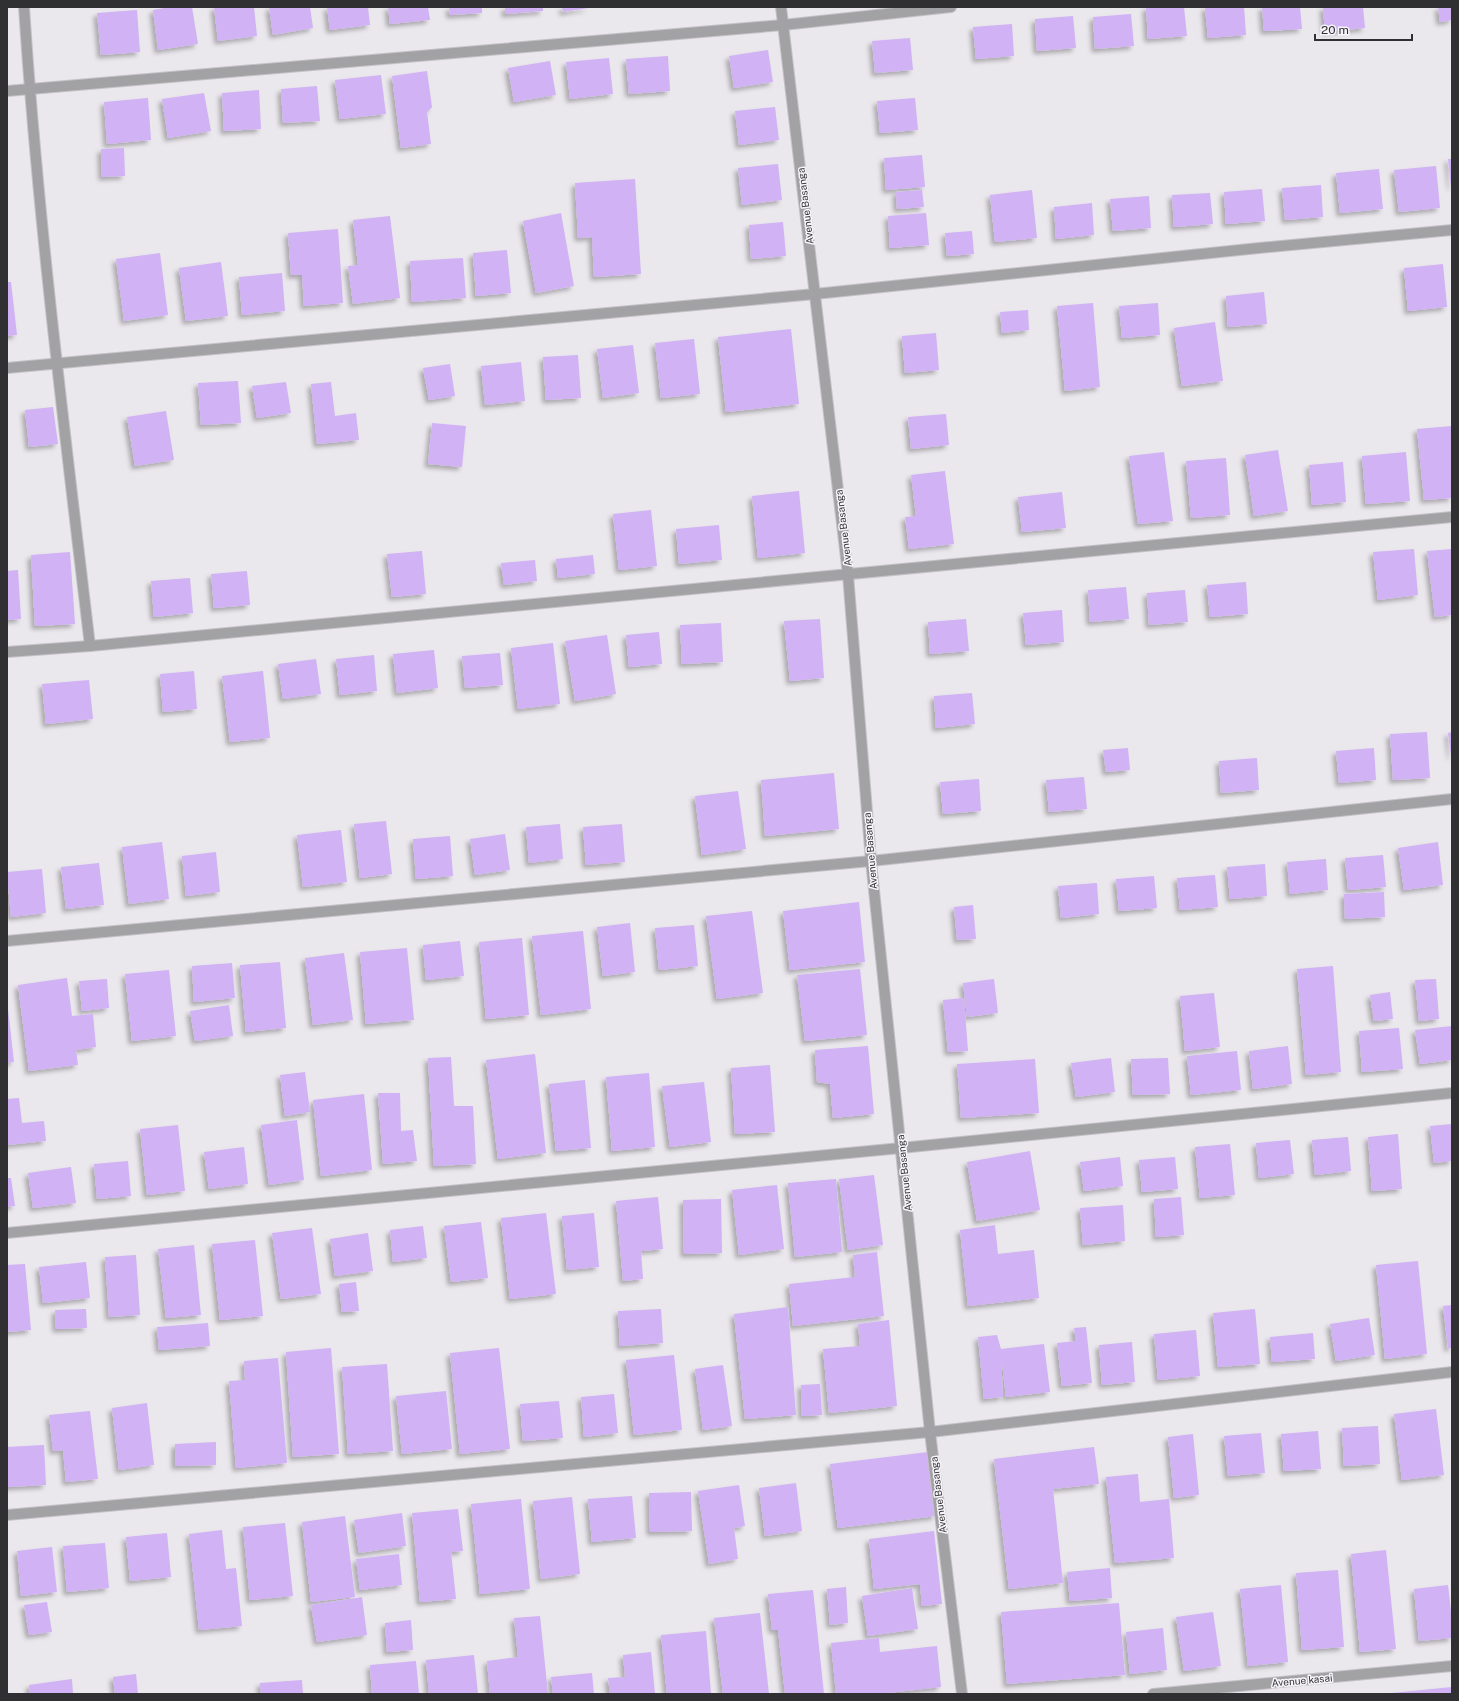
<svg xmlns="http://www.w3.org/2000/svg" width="1459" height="1701" font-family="'Public Sans',sans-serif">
  <defs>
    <filter id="shadow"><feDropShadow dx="-3.5" dy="3.5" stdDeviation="2" flood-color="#0004"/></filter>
  </defs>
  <rect width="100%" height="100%" fill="#eae7ed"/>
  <g fill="#d0b2f5" filter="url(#shadow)">
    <polygon points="170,7 192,7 198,44 158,50 153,10"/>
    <polygon points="214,7 254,7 257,36 218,41"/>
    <polygon points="269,7 310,7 313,28 273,35"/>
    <polygon points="327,7 368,7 370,25 330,30"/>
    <polygon points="388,7 428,7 430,20 390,24"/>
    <polygon points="449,7 482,7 482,13 450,15"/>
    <polygon points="505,7 543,7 543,11 505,14"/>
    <polygon points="562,7 588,7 588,8 563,12"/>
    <polygon points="1146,7 1184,7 1187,36 1148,39"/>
    <polygon points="1205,7 1244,7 1246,35 1208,38"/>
    <polygon points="1262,7 1300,7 1302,29 1264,31"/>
    <polygon points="1323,7 1363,7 1365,28 1325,32"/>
    <polygon points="1438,7 1452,7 1452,20 1440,22"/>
    <polygon points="137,10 140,52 101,55 97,13"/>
    <polygon points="1131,14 1134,46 1095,49 1093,17"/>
    <polygon points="1073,16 1076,48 1037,51 1035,19"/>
    <polygon points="1012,24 1014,56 976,59 973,27"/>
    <polygon points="910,38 913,70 875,73 872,41"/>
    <polygon points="768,50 773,82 734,88 729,56"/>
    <polygon points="668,56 670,91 629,94 626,59"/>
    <polygon points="609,58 613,94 570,99 566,62"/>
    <polygon points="550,61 556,95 514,102 508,68"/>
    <polygon points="427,71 432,107 427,112 431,144 401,148 392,76"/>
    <polygon points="381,75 386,114 340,119 335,80"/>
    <polygon points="317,86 320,121 283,123 281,89"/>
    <polygon points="259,90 261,129 224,131 222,93"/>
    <polygon points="204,93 211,131 168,138 162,99"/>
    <polygon points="148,98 151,140 107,144 104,102"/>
    <polygon points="915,98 918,130 880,133 877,101"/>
    <polygon points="775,107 779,140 739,145 735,111"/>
    <polygon points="124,148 125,176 102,177 101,149"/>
    <polygon points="922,155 925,187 886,190 884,158"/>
    <polygon points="1448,159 1452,159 1452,187 1451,187"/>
    <polygon points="778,164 782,200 742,205 738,168"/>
    <polygon points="1436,166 1440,208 1399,212 1394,170"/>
    <polygon points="1379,169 1383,209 1340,213 1336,173"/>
    <polygon points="635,179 641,274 594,277 592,237 578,238 575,183"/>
    <polygon points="1321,185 1323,217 1285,220 1282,188"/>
    <polygon points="1262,189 1265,221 1226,224 1224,192"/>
    <polygon points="922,190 924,207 897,209 896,192"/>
    <polygon points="1032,190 1037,238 995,242 990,195"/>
    <polygon points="1210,193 1213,224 1174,227 1172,195"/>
    <polygon points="1149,196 1151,228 1113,231 1110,199"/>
    <polygon points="1092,203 1094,235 1056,239 1054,207"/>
    <polygon points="561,213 574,286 536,293 523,221"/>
    <polygon points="926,213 929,245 890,248 888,216"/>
    <polygon points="390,216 400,298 353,304 348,266 358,265 353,220"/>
    <polygon points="783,222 786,256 751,259 749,225"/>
    <polygon points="338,229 343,303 304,306 302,275 291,275 288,233"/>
    <polygon points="972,231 974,254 947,256 945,233"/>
    <polygon points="507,250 511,293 476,296 473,253"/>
    <polygon points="160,253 168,315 124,321 116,259"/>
    <polygon points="463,258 466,298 412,302 410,261"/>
    <polygon points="221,262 228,316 186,321 179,268"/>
    <polygon points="1443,264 1447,307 1408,311 1404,268"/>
    <polygon points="282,273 285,311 242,315 239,277"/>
    <polygon points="7,282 11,282 17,335 7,336"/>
    <polygon points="1264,292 1267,324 1228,327 1226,296"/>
    <polygon points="1093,303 1100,387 1065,391 1057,306"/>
    <polygon points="1158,303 1160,335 1122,338 1119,306"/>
    <polygon points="1028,310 1029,330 1002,333 1000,312"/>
    <polygon points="1215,322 1223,381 1182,386 1174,328"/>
    <polygon points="791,329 799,404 726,412 718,337"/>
    <polygon points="936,333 939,370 905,373 902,336"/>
    <polygon points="694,339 700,394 661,398 655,343"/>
    <polygon points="633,345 639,393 603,398 597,349"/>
    <polygon points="578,355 581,398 546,400 543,357"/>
    <polygon points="521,362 525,401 485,405 481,366"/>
    <polygon points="450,364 455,396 429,400 423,368"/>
    <polygon points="238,381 241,423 201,425 198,383"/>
    <polygon points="286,382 291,413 257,418 252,386"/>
    <polygon points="331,382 335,416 356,413 359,440 317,444 311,384"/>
    <polygon points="53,407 58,444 29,447 25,410"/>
    <polygon points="166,411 174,460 135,466 127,417"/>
    <polygon points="946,414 949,445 911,449 908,417"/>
    <polygon points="432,423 466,426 462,467 428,464"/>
    <polygon points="1452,426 1452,498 1424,500 1417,429"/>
    <polygon points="1278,450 1288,511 1254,516 1245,455"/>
    <polygon points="1164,452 1173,521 1138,524 1129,456"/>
    <polygon points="1406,452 1410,501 1366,504 1362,456"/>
    <polygon points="1226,458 1230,515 1191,518 1186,461"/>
    <polygon points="1343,462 1346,502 1312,505 1309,465"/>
    <polygon points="945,471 954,544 909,549 905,517 916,516 911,475"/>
    <polygon points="799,491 805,553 758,558 752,496"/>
    <polygon points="1062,492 1066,528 1022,532 1018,497"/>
    <polygon points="651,510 657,566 619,570 613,514"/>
    <polygon points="719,525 722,560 679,564 676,529"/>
    <polygon points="1414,549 1418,595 1378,600 1373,552"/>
    <polygon points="1452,549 1452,615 1435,617 1427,551"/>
    <polygon points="422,551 426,594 392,597 387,554"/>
    <polygon points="70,552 75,624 35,626 31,555"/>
    <polygon points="593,555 595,574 558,578 556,559"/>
    <polygon points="535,560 537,581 504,585 501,563"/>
    <polygon points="18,570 21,619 7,620 7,571"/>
    <polygon points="247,571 250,605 214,608 211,574"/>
    <polygon points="190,578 193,613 154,617 151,581"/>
    <polygon points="1246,582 1248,614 1210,617 1207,585"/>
    <polygon points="1126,587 1129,619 1090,622 1088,590"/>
    <polygon points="1185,590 1188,622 1149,625 1147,593"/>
    <polygon points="1062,610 1064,642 1026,645 1023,613"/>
    <polygon points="820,619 824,678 790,681 784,621"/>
    <polygon points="966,619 969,651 930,654 928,622"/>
    <polygon points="721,623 723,662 682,664 680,625"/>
    <polygon points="659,632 662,664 629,667 626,635"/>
    <polygon points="607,635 616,694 575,701 565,641"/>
    <polygon points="553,643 560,704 518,709 511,648"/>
    <polygon points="434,650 438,688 397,693 393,654"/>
    <polygon points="500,653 503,685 465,688 462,656"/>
    <polygon points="374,655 377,691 340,695 336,659"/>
    <polygon points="316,659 321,694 283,699 278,664"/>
    <polygon points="194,671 197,709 163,712 160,674"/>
    <polygon points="263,671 270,738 230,742 222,676"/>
    <polygon points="89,680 93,719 46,724 42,684"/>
    <polygon points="972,693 975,724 936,728 934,696"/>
    <polygon points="1427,732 1430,778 1393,780 1390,734"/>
    <polygon points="1452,732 1452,756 1451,756 1448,733"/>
    <polygon points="1128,748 1130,770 1106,772 1103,750"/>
    <polygon points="1374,748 1376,780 1339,783 1336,751"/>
    <polygon points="1257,758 1259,790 1221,793 1219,761"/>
    <polygon points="834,773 839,829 765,836 761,780"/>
    <polygon points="1084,777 1087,809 1049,812 1046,780"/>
    <polygon points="979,779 981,811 943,814 940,782"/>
    <polygon points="738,791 746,849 702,855 695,796"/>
    <polygon points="386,821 392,874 360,878 354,824"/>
    <polygon points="560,824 563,859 529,863 526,827"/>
    <polygon points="622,824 625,862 586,865 583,827"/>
    <polygon points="341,830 347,882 303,887 297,835"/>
    <polygon points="505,834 510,870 475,875 470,839"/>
    <polygon points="450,836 453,876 416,879 413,839"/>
    <polygon points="162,842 169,899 129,904 122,847"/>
    <polygon points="1438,842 1443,885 1404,890 1398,848"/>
    <polygon points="216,852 220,892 186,896 182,856"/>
    <polygon points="1383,855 1386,887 1348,890 1345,858"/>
    <polygon points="1326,859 1328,890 1290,894 1287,862"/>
    <polygon points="99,863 104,905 66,909 61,867"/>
    <polygon points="1265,864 1267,896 1230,899 1227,867"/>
    <polygon points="42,869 46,913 11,917 7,872"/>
    <polygon points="1215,875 1218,907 1180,910 1177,878"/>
    <polygon points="1154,876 1157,908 1119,911 1116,879"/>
    <polygon points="1097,883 1099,914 1061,918 1058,886"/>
    <polygon points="1384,892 1385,917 1345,919 1344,894"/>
    <polygon points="859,902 865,962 790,970 783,911"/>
    <polygon points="973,905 976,939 957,940 954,907"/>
    <polygon points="752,911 763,993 717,999 706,916"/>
    <polygon points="630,923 635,972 603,976 597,927"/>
    <polygon points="694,925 698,966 659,970 655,928"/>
    <polygon points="583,931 591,1009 541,1015 532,936"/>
    <polygon points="522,938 529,1015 486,1019 479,942"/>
    <polygon points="460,941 464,976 426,980 423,945"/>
    <polygon points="407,948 414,1020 366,1024 360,952"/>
    <polygon points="344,953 353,1020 313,1025 305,958"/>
    <polygon points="280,962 286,1028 246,1032 240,965"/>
    <polygon points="232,963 235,998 194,1002 192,966"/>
    <polygon points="1333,966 1341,1072 1306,1075 1297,969"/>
    <polygon points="860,969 867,1035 805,1041 797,975"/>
    <polygon points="169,970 176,1036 132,1041 125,974"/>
    <polygon points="67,978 72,1016 93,1014 96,1047 76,1050 78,1065 29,1071 18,985"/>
    <polygon points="107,979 109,1008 82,1011 79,981"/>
    <polygon points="994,979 998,1013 967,1017 963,983"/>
    <polygon points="1436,979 1439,1019 1419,1021 1415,980"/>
    <polygon points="1390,992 1393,1019 1374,1021 1370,995"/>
    <polygon points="1214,993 1220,1047 1185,1051 1180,996"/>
    <polygon points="964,998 968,1051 948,1052 943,1000"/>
    <polygon points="7,1000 14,1062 7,1063"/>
    <polygon points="229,1005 233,1036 195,1041 190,1011"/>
    <polygon points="1452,1026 1452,1060 1420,1064 1415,1030"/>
    <polygon points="1399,1028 1403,1069 1362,1072 1359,1031"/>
    <polygon points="868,1046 874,1114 833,1118 830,1084 817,1082 815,1050"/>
    <polygon points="1288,1046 1292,1084 1253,1089 1249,1051"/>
    <polygon points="1237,1051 1241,1090 1191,1095 1187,1056"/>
    <polygon points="535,1054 546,1153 498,1159 486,1060"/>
    <polygon points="451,1057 454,1106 473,1106 476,1164 434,1166 428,1058"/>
    <polygon points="1111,1058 1115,1092 1076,1097 1071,1063"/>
    <polygon points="1168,1058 1170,1094 1133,1095 1131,1059"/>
    <polygon points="1035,1059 1039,1113 961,1118 957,1064"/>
    <polygon points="770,1065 775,1132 735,1134 731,1068"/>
    <polygon points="305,1072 310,1112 285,1116 280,1075"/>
    <polygon points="649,1073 655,1147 612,1151 606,1077"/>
    <polygon points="585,1080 591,1148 556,1151 549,1084"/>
    <polygon points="704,1082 711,1142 670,1147 662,1086"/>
    <polygon points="378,1093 400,1093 401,1131 413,1130 417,1161 383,1164"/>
    <polygon points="364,1094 372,1170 321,1176 313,1100"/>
    <polygon points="19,1098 22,1123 44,1121 46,1141 7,1145 7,1099"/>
    <polygon points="297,1120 304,1180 269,1185 261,1125"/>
    <polygon points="1452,1124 1452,1161 1434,1163 1430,1126"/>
    <polygon points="178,1125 185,1191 147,1195 140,1129"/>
    <polygon points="1398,1134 1402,1189 1372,1191 1368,1137"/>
    <polygon points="1348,1137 1351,1171 1315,1175 1312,1140"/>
    <polygon points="1290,1140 1294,1174 1259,1178 1256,1143"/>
    <polygon points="1230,1144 1235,1195 1200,1198 1195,1147"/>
    <polygon points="244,1147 248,1184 209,1189 204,1152"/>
    <polygon points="1030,1151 1040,1210 977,1221 967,1162"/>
    <polygon points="1120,1157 1123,1186 1084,1191 1080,1162"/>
    <polygon points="1175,1157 1178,1189 1142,1192 1139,1160"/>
    <polygon points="128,1161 131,1196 97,1199 94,1164"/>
    <polygon points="71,1167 76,1203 33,1208 28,1173"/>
    <polygon points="874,1175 883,1245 848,1250 839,1179"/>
    <polygon points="7,1178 11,1178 15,1206 7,1207"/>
    <polygon points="836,1179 842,1252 795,1257 788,1183"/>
    <polygon points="777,1185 784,1249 739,1255 732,1190"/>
    <polygon points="658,1197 663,1249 641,1251 643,1279 623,1281 616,1201"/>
    <polygon points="1181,1197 1184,1235 1156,1237 1154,1199"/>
    <polygon points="721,1199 722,1253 684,1254 683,1200"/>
    <polygon points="1123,1205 1125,1241 1083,1245 1080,1208"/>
    <polygon points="546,1213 556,1294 510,1299 501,1218"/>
    <polygon points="594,1213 599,1267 567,1270 562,1216"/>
    <polygon points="481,1222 488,1278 451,1282 444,1226"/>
    <polygon points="995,1225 998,1254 1034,1250 1039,1298 968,1306 960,1230"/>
    <polygon points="423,1226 427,1258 393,1262 390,1230"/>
    <polygon points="312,1228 321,1294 281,1299 272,1233"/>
    <polygon points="368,1233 373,1271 335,1276 330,1239"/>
    <polygon points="255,1240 263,1316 220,1320 212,1244"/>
    <polygon points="194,1245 201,1315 166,1318 158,1249"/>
    <polygon points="877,1252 884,1316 793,1326 789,1284 855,1277 853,1255"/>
    <polygon points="136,1255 140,1315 109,1317 105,1257"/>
    <polygon points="1418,1261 1427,1354 1385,1359 1376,1265"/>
    <polygon points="86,1262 90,1298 43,1303 39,1267"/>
    <polygon points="25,1264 31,1330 7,1332 7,1265"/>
    <polygon points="356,1282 359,1311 342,1312 339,1284"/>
    <polygon points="1452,1305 1452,1348 1448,1348 1443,1306"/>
    <polygon points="788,1307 796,1415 745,1419 734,1314"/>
    <polygon points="86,1309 87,1328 56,1329 55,1310"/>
    <polygon points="661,1309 663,1343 620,1346 618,1311"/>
    <polygon points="1255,1309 1260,1364 1218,1367 1213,1313"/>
    <polygon points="1369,1318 1375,1355 1336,1361 1330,1324"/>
    <polygon points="889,1320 897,1406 829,1413 823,1349 860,1346 858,1324"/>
    <polygon points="208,1323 210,1346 159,1350 157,1327"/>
    <polygon points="1086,1327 1092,1383 1062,1386 1057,1343 1076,1341 1074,1328"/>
    <polygon points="1196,1330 1200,1376 1158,1380 1154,1334"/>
    <polygon points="1313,1333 1315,1359 1272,1362 1270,1337"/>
    <polygon points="997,1335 1001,1349 1044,1344 1050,1392 1006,1397 1001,1354 1003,1397 984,1399 978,1337"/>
    <polygon points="1132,1342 1135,1382 1102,1385 1099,1345"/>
    <polygon points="331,1348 339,1454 293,1457 286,1352"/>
    <polygon points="499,1348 510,1449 460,1454 450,1353"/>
    <polygon points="674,1355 682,1430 634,1435 626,1360"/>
    <polygon points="278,1358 287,1463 236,1468 229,1381 245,1380 244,1361"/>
    <polygon points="387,1364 393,1451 348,1454 342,1367"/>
    <polygon points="723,1365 732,1426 703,1430 695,1369"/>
    <polygon points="820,1384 822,1415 802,1416 801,1385"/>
    <polygon points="446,1391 452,1449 402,1454 396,1396"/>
    <polygon points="614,1394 618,1433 584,1437 581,1397"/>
    <polygon points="559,1401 563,1438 523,1441 520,1404"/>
    <polygon points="147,1403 154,1465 119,1470 112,1408"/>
    <polygon points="1436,1409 1444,1475 1402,1480 1394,1414"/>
    <polygon points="90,1411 98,1479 66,1482 63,1450 53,1451 49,1415"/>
    <polygon points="1378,1426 1380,1464 1344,1466 1342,1428"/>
    <polygon points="1318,1431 1321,1469 1284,1471 1281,1434"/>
    <polygon points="1261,1433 1265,1473 1228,1476 1224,1436"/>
    <polygon points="1193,1434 1199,1495 1174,1498 1168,1437"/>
    <polygon points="216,1442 216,1465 175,1466 175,1444"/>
    <polygon points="44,1445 46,1485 7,1487 7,1447"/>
    <polygon points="1094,1447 1099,1484 1053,1489 1063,1583 1009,1589 994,1459"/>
    <polygon points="928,1452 936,1516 838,1528 830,1464"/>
    <polygon points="1138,1474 1140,1502 1169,1499 1174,1558 1115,1563 1106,1477"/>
    <polygon points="796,1483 802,1531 765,1536 759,1488"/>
    <polygon points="739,1485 745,1526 734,1528 738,1559 709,1564 698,1491"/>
    <polygon points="691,1492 692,1531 650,1532 649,1493"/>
    <polygon points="632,1496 636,1538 592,1542 588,1499"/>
    <polygon points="572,1497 580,1574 541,1579 533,1501"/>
    <polygon points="521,1499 530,1589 480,1594 471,1504"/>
    <polygon points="458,1509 463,1551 451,1552 456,1599 420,1602 412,1513"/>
    <polygon points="402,1513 406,1546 359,1553 354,1520"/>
    <polygon points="345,1516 355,1597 311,1602 302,1522"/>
    <polygon points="285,1523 293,1596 250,1600 243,1527"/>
    <polygon points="222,1530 226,1569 236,1568 242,1626 199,1630 189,1534"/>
    <polygon points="934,1531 942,1604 922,1606 920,1584 874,1589 869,1539"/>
    <polygon points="167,1533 171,1577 130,1581 126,1537"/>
    <polygon points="105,1543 109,1588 67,1592 63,1546"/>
    <polygon points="52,1547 57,1592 21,1596 17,1551"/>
    <polygon points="1386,1550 1396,1649 1360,1652 1351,1554"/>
    <polygon points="399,1554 402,1585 360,1590 356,1559"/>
    <polygon points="1110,1568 1112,1598 1070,1601 1067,1572"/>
    <polygon points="1338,1570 1344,1647 1302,1650 1296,1573"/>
    <polygon points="1281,1585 1288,1662 1248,1666 1240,1589"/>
    <polygon points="1448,1585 1452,1620 1452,1638 1419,1641 1414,1589"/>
    <polygon points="846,1587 848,1623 830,1625 827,1589"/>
    <polygon points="912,1588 918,1629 868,1636 862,1596"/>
    <polygon points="813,1590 824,1694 785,1694 778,1630 772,1630 768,1594"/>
    <polygon points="362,1597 367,1635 317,1642 311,1605"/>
    <polygon points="47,1602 52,1632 29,1635 24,1605"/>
    <polygon points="1119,1603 1125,1675 1007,1684 1001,1612"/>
    <polygon points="1213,1612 1221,1666 1184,1671 1176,1617"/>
    <polygon points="760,1613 769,1694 723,1694 714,1618"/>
    <polygon points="540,1616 548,1694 490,1694 487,1661 518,1657 514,1618"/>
    <polygon points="411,1620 413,1650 387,1652 385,1623"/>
    <polygon points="1163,1628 1167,1670 1130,1674 1126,1632"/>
    <polygon points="706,1631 711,1694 667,1694 661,1635"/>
    <polygon points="879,1638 880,1652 937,1646 941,1687 878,1694 836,1694 831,1643"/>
    <polygon points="651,1652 655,1694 610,1694 608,1678 625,1677 623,1655"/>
    <polygon points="474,1655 478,1694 429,1694 426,1660"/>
    <polygon points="416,1661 419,1694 372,1694 370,1665"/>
    <polygon points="592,1673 594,1694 553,1694 551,1677"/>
    <polygon points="136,1674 138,1694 115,1694 113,1677"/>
    <polygon points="72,1679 73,1694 30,1694 29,1685"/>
    <polygon points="302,1680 303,1694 261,1694 260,1683"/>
    <polygon points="1452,1687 1452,1694 1392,1694 1392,1693"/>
  </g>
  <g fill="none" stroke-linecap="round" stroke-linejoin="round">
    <g stroke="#c5c2c7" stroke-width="12">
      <g id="minor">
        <path d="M24,7c14,214 41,427 66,639"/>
        <polyline points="781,7 848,575 871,861 930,1432 962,1694"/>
        <polyline points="7,91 783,25 951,7"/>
        <polyline points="7,368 815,294 1259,248 1452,230"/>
        <polyline points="7,652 90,646 1452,517"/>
        <polyline points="7,941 871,861 1452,799"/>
        <polyline points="7,1233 901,1148 1452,1093"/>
        <polyline points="7,1515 930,1432 1452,1372"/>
        <polyline points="1153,1694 1452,1666"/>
      </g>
    </g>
    <use href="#minor" stroke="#a2a1a3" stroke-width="10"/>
  </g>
  <g text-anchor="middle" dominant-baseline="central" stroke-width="3" stroke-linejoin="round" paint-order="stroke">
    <g font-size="10" fill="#302f31" stroke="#f7f5fb">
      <text transform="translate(805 206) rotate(-97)">Avenue Basanga</text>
      <text transform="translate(843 528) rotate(-97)">Avenue Basanga</text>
      <text transform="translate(870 851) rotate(-95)">Avenue Basanga</text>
      <text transform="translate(904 1173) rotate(-96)">Avenue Basanga</text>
      <text transform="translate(938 1495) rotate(-97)">Avenue Basanga</text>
      <text transform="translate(1302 1680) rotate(-5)">Avenue kasai</text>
    </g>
  </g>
  <rect width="1459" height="1701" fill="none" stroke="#302f31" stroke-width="16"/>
  <path d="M1315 34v6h97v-6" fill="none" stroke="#302f31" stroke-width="2"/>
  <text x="1321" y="34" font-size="12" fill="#302f31" stroke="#f7f5fb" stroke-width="3" paint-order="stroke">20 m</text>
</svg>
